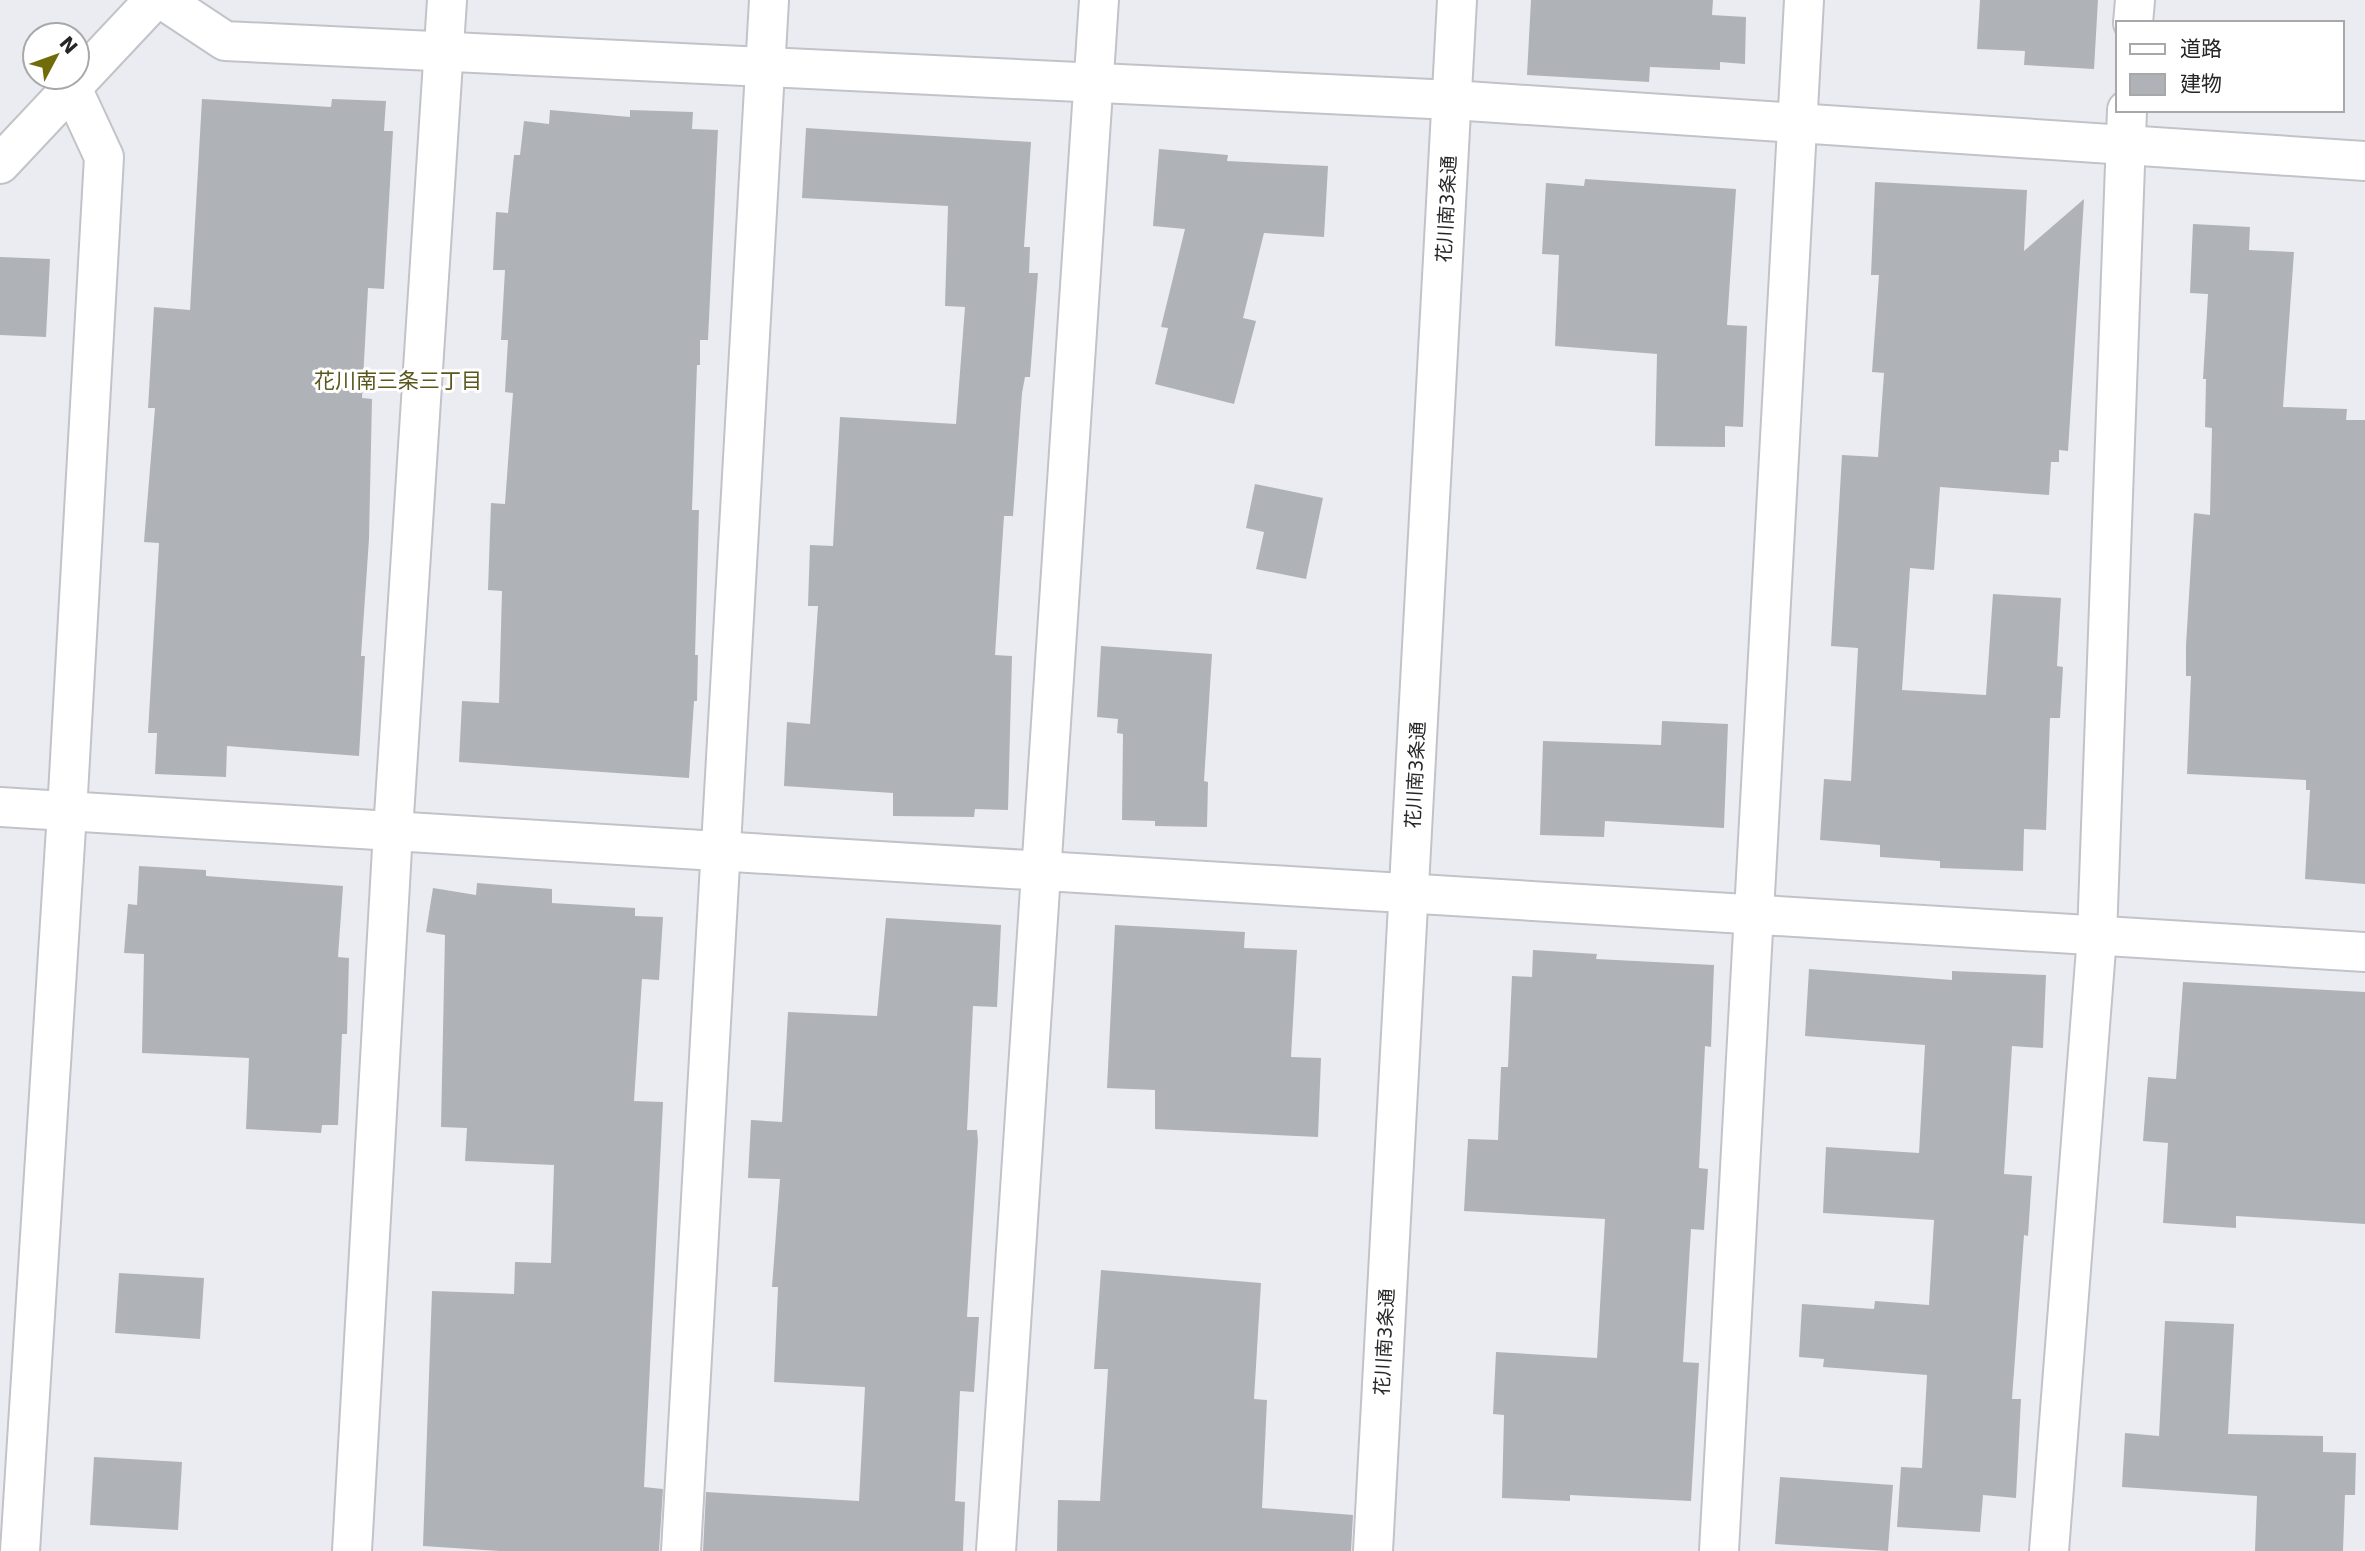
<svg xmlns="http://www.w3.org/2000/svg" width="2365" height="1551" font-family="'DejaVu Sans','Noto Sans JP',sans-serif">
  <rect width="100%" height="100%" fill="#ebecf1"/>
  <g fill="#afb3b7">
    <polygon points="1531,0 1713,0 1712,15 1746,17 1745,64 1720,62 1720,70 1650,67 1649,82 1527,75"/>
    <polygon points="1980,0 2098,0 2094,69 2024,65 2025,51 1977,49"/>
    <polygon points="202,99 331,107 332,99 386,101 384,131 393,131 384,289 368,288 362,398 372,399 369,539 361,656 365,656 359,756 227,746 226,777 155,774 157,733 148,733 159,543 144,542 155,408 148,408 154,307 190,310"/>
    <polygon points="550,110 630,117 630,110 693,112 692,129 718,130 708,340 700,340 700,365 697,365 692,510 699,510 695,655 698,655 697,701 694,701 689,778 459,762 462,701 499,703 502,591 488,590 491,503 505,504 513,393 505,392 508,340 501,340 505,270 493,270 496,212 508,213 514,155 520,155 524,121 549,124"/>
    <polygon points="806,128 1031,142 1024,247 1030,247 1029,273 1038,273 1030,377 1025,377 1022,393 1013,516 1004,516 995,655 1012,656 1008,810 975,809 974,817 893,816 893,793 784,786 787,722 810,724 818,606 808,606 810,545 833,546 840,417 956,424 965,307 945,306 948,206 802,198"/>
    <polygon points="1159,149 1228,155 1227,161 1328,166 1324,237 1264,233 1243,318 1256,321 1234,404 1155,384 1168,328 1161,327 1185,229 1153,226"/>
    <polygon points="1585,179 1736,189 1727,325 1747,326 1743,427 1725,426 1725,447 1655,446 1657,354 1555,346 1559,255 1542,254 1546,183 1584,186"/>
    <polygon points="1875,182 2027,190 2024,251 2084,199 2068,451 2059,450 2059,462 2051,462 2049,495 1940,487 1934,570 1910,568 1902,690 1986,695 1993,594 2061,598 2057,666 2063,667 2060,718 2050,718 2046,830 2024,829 2023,871 1940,868 1940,861 1880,857 1880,845 1820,840 1824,779 1851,781 1858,648 1831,646 1842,455 1878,457 1884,373 1872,372 1879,275 1871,275"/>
    <polygon points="2193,224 2250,227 2249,250 2294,252 2283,407 2347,409 2346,420 2365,420 2365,884 2305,879 2310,790 2306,790 2306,780 2187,774 2191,676 2186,676 2186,645 2194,513 2210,515 2212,428 2205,427 2206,379 2203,379 2208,294 2190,293"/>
    <polygon points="0,257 50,259 46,337 0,335"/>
    <polygon points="1255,484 1323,498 1306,579 1256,569 1264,532 1246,528"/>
    <polygon points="1101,646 1212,654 1204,781 1208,782 1207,827 1155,826 1155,821 1122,820 1123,734 1117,733 1118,719 1097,717"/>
    <polygon points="1662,721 1728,724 1724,828 1605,821 1604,837 1540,835 1543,741 1661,745"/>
    <polygon points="139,866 206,870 206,876 343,886 338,957 349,958 347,1034 342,1034 338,1125 322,1125 321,1133 246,1129 249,1058 142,1053 144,954 124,953 128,904 137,905"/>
    <polygon points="477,883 552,889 552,903 635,908 635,916 663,917 659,980 642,979 634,1101 663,1102 644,1487 663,1489 659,1551 500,1551 423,1546 432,1291 514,1294 515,1262 551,1263 554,1165 465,1161 467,1128 441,1127 445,935 426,932 433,888 476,895"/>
    <polygon points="886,918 1001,925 997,1007 973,1006 967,1130 977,1130 978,1141 967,1317 979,1317 974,1392 960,1391 955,1501 965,1502 963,1551 703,1551 706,1492 859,1501 865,1387 774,1382 778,1287 772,1287 780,1179 748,1178 751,1120 782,1122 788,1012 877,1016"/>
    <polygon points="1115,925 1245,932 1244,948 1297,950 1291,1057 1321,1058 1318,1137 1155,1129 1155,1090 1107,1088"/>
    <polygon points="1533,950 1597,954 1596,959 1714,965 1711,1047 1705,1046 1699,1168 1708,1169 1704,1230 1691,1229 1683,1362 1699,1363 1691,1501 1570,1495 1570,1501 1502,1498 1504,1415 1493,1414 1496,1352 1597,1358 1605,1219 1464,1211 1468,1139 1498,1140 1501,1067 1508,1067 1512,976 1532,977"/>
    <polygon points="1809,969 1952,980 1952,971 2046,975 2043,1048 2012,1046 2004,1174 2032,1176 2028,1236 2024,1235 2012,1399 2021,1399 2016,1498 1983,1495 1980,1532 1897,1527 1901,1467 1922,1468 1927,1375 1823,1367 1824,1359 1799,1357 1802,1304 1874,1309 1875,1301 1929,1305 1934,1220 1823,1213 1826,1147 1919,1153 1925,1045 1805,1036"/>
    <polygon points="2183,982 2365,992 2365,1224 2236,1216 2236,1228 2163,1223 2168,1143 2143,1141 2148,1077 2176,1079"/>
    <polygon points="1101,1270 1261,1283 1254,1399 1267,1400 1262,1508 1353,1515 1351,1551 1057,1551 1058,1500 1100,1501 1108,1369 1094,1369"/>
    <polygon points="119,1273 204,1278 200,1339 115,1333"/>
    <polygon points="2165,1321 2234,1324 2228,1434 2323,1436 2323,1452 2356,1453 2355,1495 2345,1495 2343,1551 2255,1551 2257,1496 2122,1487 2125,1433 2159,1436"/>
    <polygon points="94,1457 182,1462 178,1530 90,1525"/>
    <polygon points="1780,1477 1893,1485 1888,1551 1775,1544"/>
  </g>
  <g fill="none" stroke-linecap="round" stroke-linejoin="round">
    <g stroke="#c2c3c8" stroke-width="42">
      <g id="minor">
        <polyline points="163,0 225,41 1452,100 2365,161"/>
        <polyline points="2133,23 2135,0"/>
        <polyline points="0,164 154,0"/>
        <polyline points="0,807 2365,952"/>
        <polyline points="20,1551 67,812 104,157 72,88"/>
        <polyline points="352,1551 393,831 447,0"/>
        <polyline points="681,1551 769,0"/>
        <polyline points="996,1551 1099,0"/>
        <polyline points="1719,1551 1804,0"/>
        <polyline points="2049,1551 2097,936 2127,110"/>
      </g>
    </g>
    <g stroke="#c2c3c8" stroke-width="42">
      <polyline id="tertiary" points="1373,1551 1457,0"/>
    </g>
    <use href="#minor" stroke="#fff" stroke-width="38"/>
    <use href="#tertiary" stroke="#fff" stroke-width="38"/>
  </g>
  <g text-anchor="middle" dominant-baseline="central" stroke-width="6" stroke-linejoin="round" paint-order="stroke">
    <g font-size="19" fill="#262628" stroke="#fff">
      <text transform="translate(1446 209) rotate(-87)">花川南3条通</text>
      <text transform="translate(1415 775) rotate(-87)">花川南3条通</text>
      <text transform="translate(1384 1342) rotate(-87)">花川南3条通</text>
    </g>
    <g font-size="21" fill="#59571b" stroke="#fff">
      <text x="398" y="381">花川南三条三丁目</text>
    </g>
  </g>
  <rect x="2116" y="21" width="228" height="91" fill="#ffffff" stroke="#a8a8a9" stroke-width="2"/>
  <rect x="2130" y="44" width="35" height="10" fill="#ffffff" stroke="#a8a8a9" stroke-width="2"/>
  <text x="2180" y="56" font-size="21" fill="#262628">道路</text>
  <rect x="2130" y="74" width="35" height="21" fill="#afb3b7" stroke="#a8a8a9" stroke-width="2"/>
  <text x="2180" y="91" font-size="21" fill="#262628">建物</text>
  <g transform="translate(56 56) rotate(49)"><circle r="33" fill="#ffffff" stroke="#a8a8a9" stroke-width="2"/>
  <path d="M0-5L12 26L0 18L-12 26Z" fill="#6f6c09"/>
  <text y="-10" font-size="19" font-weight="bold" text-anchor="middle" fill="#262628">N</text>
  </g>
</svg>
